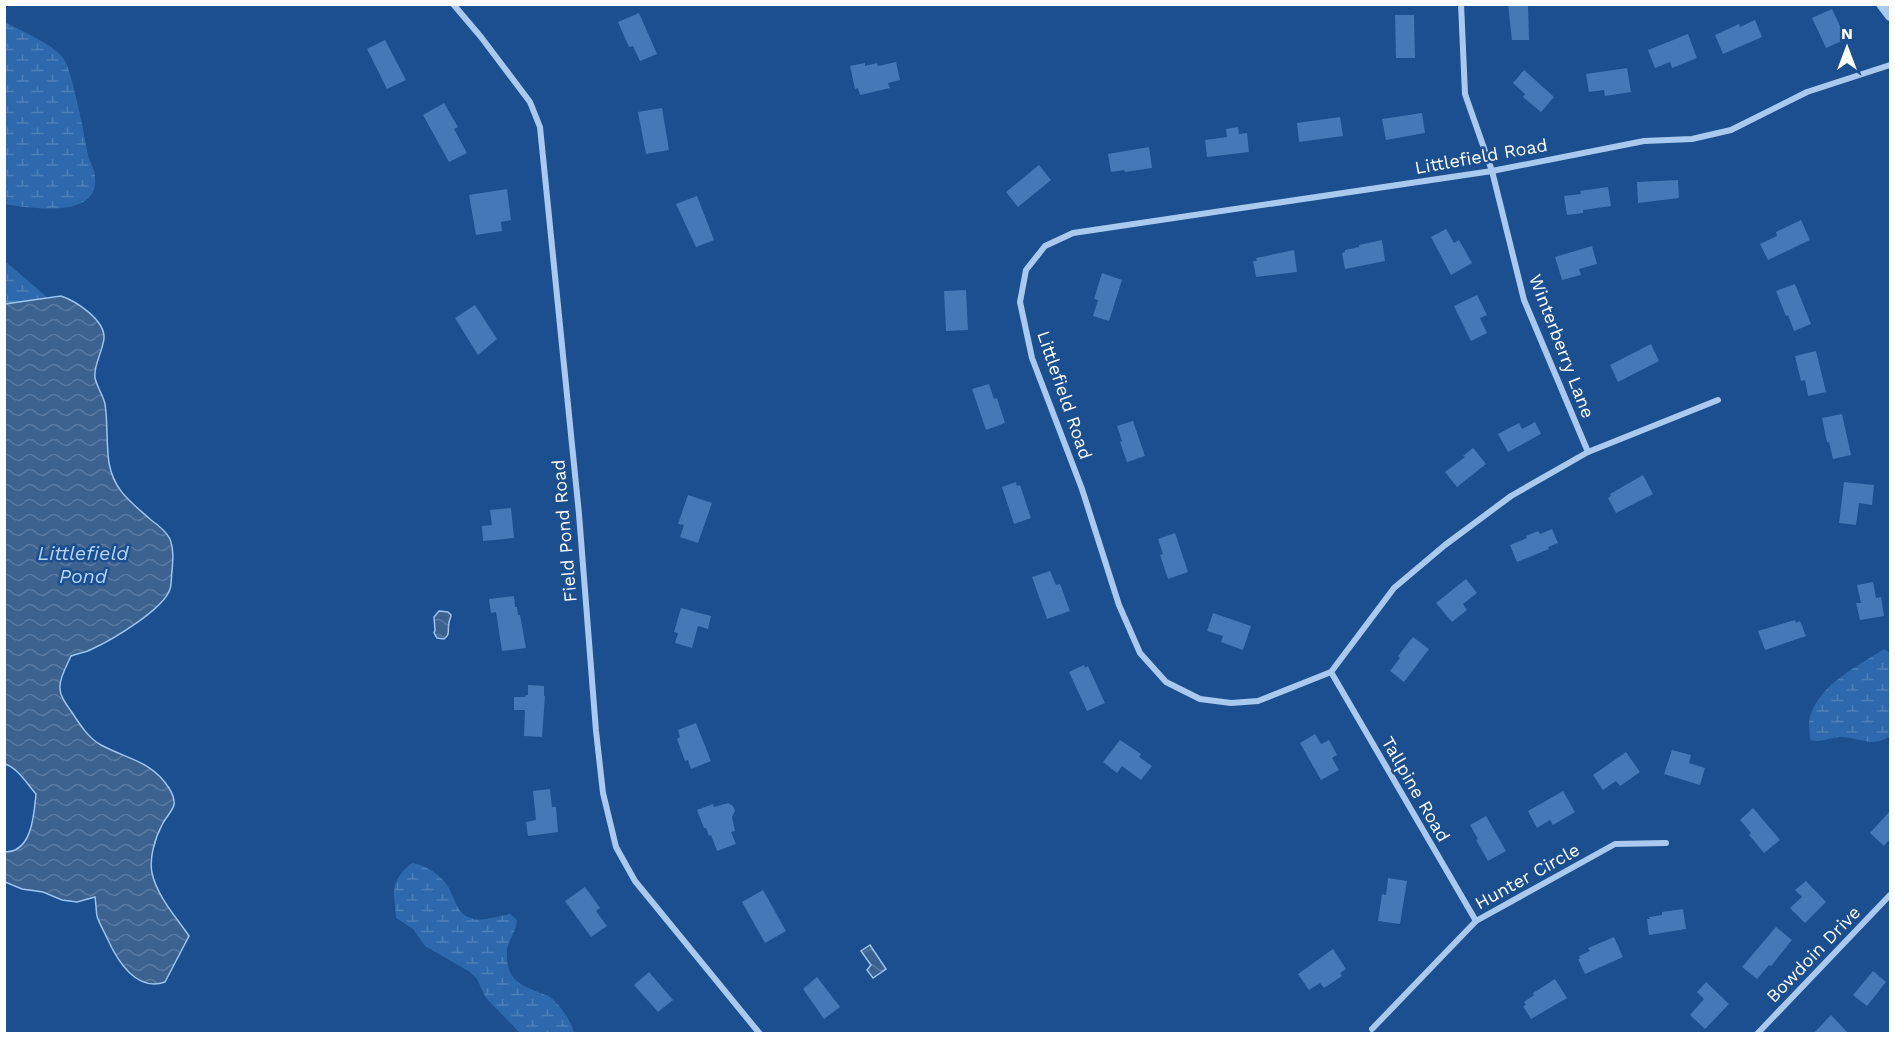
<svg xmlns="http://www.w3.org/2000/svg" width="1895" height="1038" font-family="'Work Sans',sans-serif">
  <defs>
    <pattern id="wetland-marsh" width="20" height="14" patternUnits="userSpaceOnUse" patternTransform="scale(1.5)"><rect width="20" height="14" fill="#2e69ad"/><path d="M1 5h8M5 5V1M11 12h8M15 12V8" fill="none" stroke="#4d80b9"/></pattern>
    <pattern id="water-waves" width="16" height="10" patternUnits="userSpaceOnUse" patternTransform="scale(1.5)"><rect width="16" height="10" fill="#3c6290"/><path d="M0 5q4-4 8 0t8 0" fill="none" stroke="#597aa1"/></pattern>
  </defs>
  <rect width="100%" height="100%" fill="#1b4f8f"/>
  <g fill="url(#wetland-marsh)">
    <path d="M4,22c16,8 49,22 59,36 7,8 15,48 18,61 3,12 4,24 7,36 2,8 7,14 7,22 5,43 -66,31 -90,27z"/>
    <polygon points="5,261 48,298 5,304"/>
    <path d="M1884,649l6,4v83c-19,13 -31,0 -51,1 -11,1 -18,6 -29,3 0,-8 -2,-17 0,-24 10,-32 48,-50 74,-67z"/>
    <path d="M412,863c13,2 28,11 35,22 7,10 9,27 21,32 11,6 30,-1 42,-3l7,6c-1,13 -10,22 -10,31 -1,26 9,33 31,41 4,2 10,3 13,6 10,8 20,23 23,35h-54l-34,-35 -9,-19 -7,-7 -45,-26 -12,-17 -17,-11c-2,-27 -7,-36 16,-55z"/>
  </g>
  <g fill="url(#water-waves)" stroke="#9cc4f0" stroke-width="1.5">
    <path d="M61,296c15,5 44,24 43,42 -1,13 -11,28 -9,40 2,9 8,17 10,26 3,19 1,39 4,59 5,28 22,39 42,57 7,5 15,11 19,19 4,10 3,21 2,32 -1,5 0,12 -2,18 -6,20 -58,51 -78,60 -7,4 -14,4 -21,7 -4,9 -11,21 -11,30 -1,9 6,18 11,25 8,12 17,27 30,34 26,14 51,16 68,43 3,5 6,11 5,17 -2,7 -9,13 -12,20 -7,13 -13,33 -10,48 5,23 24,44 37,63l-24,46c-29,10 -48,-22 -58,-44 -3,-7 -8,-15 -10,-22 -1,-6 -1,-13 -2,-19l-18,5 -15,-2 -19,-8 -21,-3 -17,-7v-30c27,0 29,-37 31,-58 -9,-10 -18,-26 -31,-30v-460z"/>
    <path d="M439,611l9,1 3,3c0,3 -2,5 -2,8 -2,7 2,11 -5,16l-7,-1 -3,-5 1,-3 -1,-13z"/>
    <polygon points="870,945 886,969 873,978 867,970 871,965 861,951"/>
  </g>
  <g fill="#4478b7">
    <polygon points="1508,4 1528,4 1529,40 1512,40"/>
    <polygon points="1832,9 1846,39 1826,48 1812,18"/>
    <polygon points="639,13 657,54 640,61 633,46 629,47 618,22"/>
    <polygon points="1395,15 1414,15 1415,58 1396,58"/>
    <polygon points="1755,20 1762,37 1723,54 1715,35 1739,24 1740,27"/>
    <polygon points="1688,34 1697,58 1672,68 1670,62 1655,68 1648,50"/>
    <polygon points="385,40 406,80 387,89 367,49"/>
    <polygon points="896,62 900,80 888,83 890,88 860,95 858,88 855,89 850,66 865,63 865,66 877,63 878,66"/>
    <polygon points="1627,68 1631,92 1605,96 1604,90 1589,92 1586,74"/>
    <polygon points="1524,70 1554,97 1541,112 1523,97 1525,94 1513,83"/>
    <polygon points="444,103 458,127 454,129 467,153 449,162 423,115"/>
    <polygon points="662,108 669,150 646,154 638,112"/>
    <polygon points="1422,113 1425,133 1386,140 1382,119"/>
    <polygon points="1340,117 1343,136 1299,142 1297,123"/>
    <polygon points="1238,127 1239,134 1247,133 1249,152 1207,157 1205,140 1227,137 1226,129"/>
    <polygon points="1149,147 1152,168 1125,172 1124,170 1111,172 1108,154"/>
    <polygon points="1039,165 1051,180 1018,207 1006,192"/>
    <polygon points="1678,180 1679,198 1638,203 1637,182"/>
    <polygon points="1608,187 1611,206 1583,210 1583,213 1567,215 1564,196 1581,194 1580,191"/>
    <polygon points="507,189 511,220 501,222 502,231 476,235 469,195"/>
    <polygon points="697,196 714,240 696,247 676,204"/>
    <polygon points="1801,220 1810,240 1768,260 1760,244 1777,236 1776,232"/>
    <polygon points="1446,229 1454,243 1459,240 1472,263 1451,275 1431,237"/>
    <polygon points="1382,240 1385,261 1345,269 1342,253 1345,252 1345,250 1359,247 1359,245"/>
    <polygon points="1592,246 1597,264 1579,269 1581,275 1562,280 1555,257"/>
    <polygon points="1294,250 1297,272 1256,277 1253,261 1257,261 1256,258"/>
    <polygon points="1102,273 1122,280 1109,321 1093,316 1098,300 1094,299"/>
    <polygon points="1795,284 1811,324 1794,331 1788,315 1786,316 1776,291"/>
    <polygon points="966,290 968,330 946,331 944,291"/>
    <polygon points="1477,295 1487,315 1480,318 1487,333 1471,341 1454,306"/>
    <polygon points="475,305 497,339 478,355 455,318"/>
    <polygon points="1651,344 1659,361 1618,382 1610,365"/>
    <polygon points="1816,351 1826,392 1808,396 1805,380 1801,381 1795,356"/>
    <polygon points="989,384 994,399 997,398 1005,423 986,430 972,389"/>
    <polygon points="1842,414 1851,455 1833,459 1829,442 1827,442 1822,418"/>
    <polygon points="1133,421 1145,456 1127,462 1120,442 1122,441 1117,426"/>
    <polygon points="1535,422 1541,434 1508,452 1498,434 1519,423 1522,429"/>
    <polygon points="1473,448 1486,464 1457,487 1445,472 1465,457 1463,456"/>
    <polygon points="1643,475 1653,494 1616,513 1608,498 1611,496 1610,494"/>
    <polygon points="1016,482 1017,486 1020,485 1031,518 1014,524 1002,487"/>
    <polygon points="1844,482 1874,485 1872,505 1859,503 1856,525 1839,523"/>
    <polygon points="688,495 712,503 698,543 680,537 684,525 678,524"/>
    <polygon points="511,508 514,538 483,541 482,526 492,525 490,510"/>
    <polygon points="1552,529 1558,543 1548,547 1549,549 1517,562 1510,545 1527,538 1526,536 1538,531 1540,534"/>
    <polygon points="1175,533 1188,572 1168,579 1160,555 1163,554 1158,539"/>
    <polygon points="1050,571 1056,585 1060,584 1070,611 1047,619 1032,577"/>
    <polygon points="1466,579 1477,593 1463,604 1467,610 1452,622 1436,603"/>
    <polygon points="1873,582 1876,598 1881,597 1884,616 1860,620 1856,603 1861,603 1857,585"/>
    <polygon points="514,596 515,607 517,607 518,615 520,615 526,648 502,651 496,612 491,613 489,599"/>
    <polygon points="681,608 711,616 708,629 698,626 692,648 675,643 678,633 674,632"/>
    <polygon points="1213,613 1251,626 1243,650 1221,642 1223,636 1207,631"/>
    <polygon points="1795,620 1796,623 1800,621 1806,636 1765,650 1758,631"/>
    <polygon points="1413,637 1429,649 1404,682 1390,671 1400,658 1398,656"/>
    <polygon points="1084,665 1085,668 1088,666 1105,703 1087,711 1069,672"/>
    <polygon points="528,685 544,686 544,696 545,696 542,737 524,736 525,710 514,710 514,697 525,697 526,695 528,695"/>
    <polygon points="696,723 711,761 691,769 688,760 685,761 677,739 680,737 678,730"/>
    <polygon points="1315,734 1321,744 1329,740 1337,755 1332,758 1339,770 1321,780 1300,743"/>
    <polygon points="1120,740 1141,754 1139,757 1152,766 1141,780 1122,766 1117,773 1103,762"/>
    <polygon points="1672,750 1691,755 1689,763 1705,768 1700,785 1664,774"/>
    <polygon points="1626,752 1640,772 1620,786 1616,781 1603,790 1593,775"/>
    <polygon points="550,789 552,807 556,807 558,832 528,836 526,822 536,820 533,791"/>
    <polygon points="1563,791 1575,812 1553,825 1550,820 1537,828 1528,811"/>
    <polygon points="728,803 733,806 735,811 732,817 735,831 731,832 736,844 717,851 711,835 709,836 706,828 704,828 697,810 713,804 714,807"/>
    <polygon points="1753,808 1780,840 1764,853 1749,835 1751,833 1740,820"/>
    <polygon points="1890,811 1890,839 1884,846 1870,833"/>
    <polygon points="1486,816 1506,851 1488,861 1476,840 1478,839 1470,825"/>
    <polygon points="1388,878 1407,881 1400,924 1378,921 1382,894 1386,895"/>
    <polygon points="1806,881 1826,902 1805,923 1790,908 1802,897 1795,890"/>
    <polygon points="585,887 600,908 596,911 607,926 591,937 565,901"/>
    <polygon points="763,890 786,931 765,943 742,902"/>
    <polygon points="1683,909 1686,929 1649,935 1647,919 1650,919 1649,917 1662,915 1662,912"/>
    <polygon points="1776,927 1792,940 1771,966 1769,965 1757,979 1742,967"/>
    <polygon points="1614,937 1623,957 1585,974 1578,959 1580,959 1579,956 1590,951 1588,948"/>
    <polygon points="1333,949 1346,969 1340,973 1342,976 1324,988 1320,983 1309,990 1298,974"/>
    <polygon points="1873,971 1886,982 1867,1006 1853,995"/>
    <polygon points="649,972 673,1000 658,1012 634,985"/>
    <polygon points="817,977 840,1007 824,1019 803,989"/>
    <polygon points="1555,979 1567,998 1531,1019 1523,1006 1526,1005 1524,1002 1534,995 1533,993"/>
    <polygon points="1706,982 1729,1004 1705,1029 1690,1015 1704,999 1697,992"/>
    <polygon points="1831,1015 1849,1034 1813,1034"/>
  </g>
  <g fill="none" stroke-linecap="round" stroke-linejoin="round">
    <g stroke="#a9c9ee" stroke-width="6">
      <polyline points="453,4 481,37 530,102 540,127 579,514 596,731 603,793 616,847 635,881 760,1034"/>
      <polyline points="1461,4 1465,94 1492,171 1524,300 1588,452"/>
      <polyline points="1718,400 1588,452 1511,496 1445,545 1394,588 1331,672 1258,701 1231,703 1200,699 1166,682 1140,653 1119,605 1082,489 1032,358 1020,302 1026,270 1045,246 1073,233 1492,171 1644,141 1692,139 1731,130 1807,92 1890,65"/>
      <polyline points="1331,672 1476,921"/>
      <polyline points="1372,1029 1476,921 1615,844 1666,843"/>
      <polyline points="1757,1034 1890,895"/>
    </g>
    <polyline stroke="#a9c9ee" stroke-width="10" points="1881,4 1890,16"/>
  </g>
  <g text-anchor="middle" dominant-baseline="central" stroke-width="5" stroke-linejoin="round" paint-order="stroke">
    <g font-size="18" fill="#fff" stroke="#1b4f8f">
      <text transform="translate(1481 156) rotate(-10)">Littlefield Road</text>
      <text transform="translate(1562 346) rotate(69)">Winterberry Lane</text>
      <text transform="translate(1065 395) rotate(71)">Littlefield Road</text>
      <text transform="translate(564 531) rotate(-95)">Field Pond Road</text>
      <text transform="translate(1416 789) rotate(60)">Tallpine Road</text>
      <text transform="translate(1527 876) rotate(-29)">Hunter Circle</text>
      <text transform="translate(1813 954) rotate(-46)">Bowdoin Drive</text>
    </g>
    <g font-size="20" font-style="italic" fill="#b5d3f5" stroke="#1b4f8f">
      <text x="83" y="553">Littlefield<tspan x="83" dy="23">Pond</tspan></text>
    </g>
  </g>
  <rect width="1895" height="1038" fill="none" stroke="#ffffff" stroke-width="12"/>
  <g transform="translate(1847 48)" stroke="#1b4f8f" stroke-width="4.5" paint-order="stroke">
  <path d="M0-4.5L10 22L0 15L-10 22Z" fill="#ffffff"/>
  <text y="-9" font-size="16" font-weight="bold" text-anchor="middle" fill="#ffffff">N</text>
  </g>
</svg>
